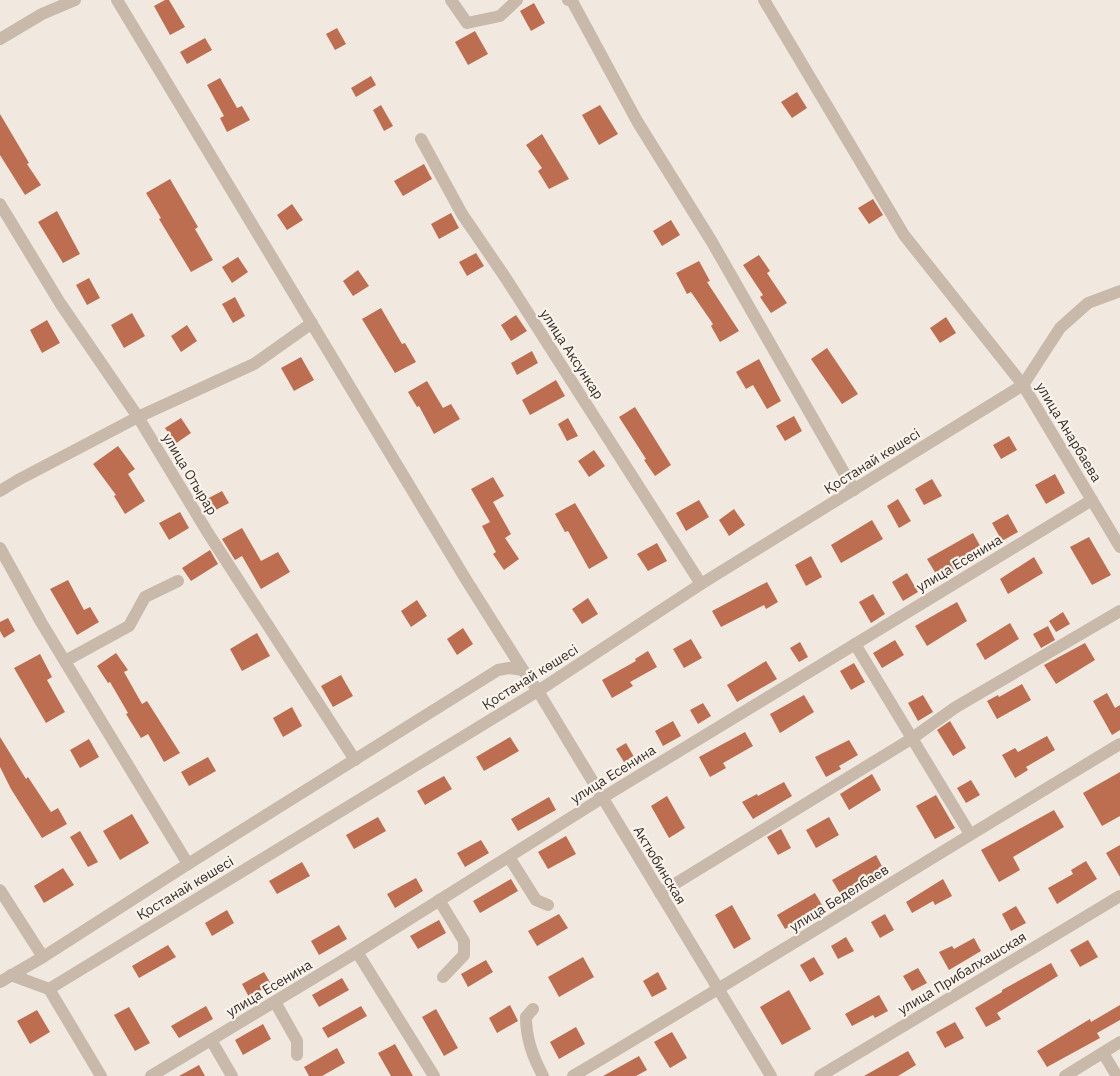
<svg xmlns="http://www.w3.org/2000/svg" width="1120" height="1076" font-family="'IBM Plex Sans',sans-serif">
  <rect width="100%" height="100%" fill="#f1e9df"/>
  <g fill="#bd6e51">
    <polygon points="165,0 169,0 185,27 170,35 154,6"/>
    <polygon points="534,3 545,23 531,31 520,11"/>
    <polygon points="337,28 346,44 335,50 326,34"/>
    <polygon points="475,31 488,54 468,65 455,42"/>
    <polygon points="205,38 212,50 187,64 180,52"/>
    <polygon points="371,76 376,85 356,97 351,88"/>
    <polygon points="220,78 237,108 242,106 250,120 227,132 220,118 224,116 207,85"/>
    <polygon points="797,92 807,108 792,118 781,102"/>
    <polygon points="381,105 393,126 384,131 373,110"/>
    <polygon points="600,105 618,134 599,145 582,115"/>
    <polygon points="0,114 29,163 27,164 41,185 25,195 0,155"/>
    <polygon points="542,134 569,179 549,189 538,171 542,168 526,145"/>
    <polygon points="424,164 432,179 403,196 394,181"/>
    <polygon points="170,179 198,227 195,229 213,260 191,272 159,219 161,218 146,193"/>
    <polygon points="873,199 883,215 869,224 858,208"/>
    <polygon points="292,204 303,220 287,230 277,215"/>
    <polygon points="57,211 80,254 63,263 38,222"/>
    <polygon points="451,213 459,228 439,239 431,224"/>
    <polygon points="671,220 680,235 662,246 653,231"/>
    <polygon points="476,253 484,266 467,276 459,262"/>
    <polygon points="759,255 770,271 767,273 787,303 771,313 760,297 763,295 743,265"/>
    <polygon points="238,257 248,272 232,283 222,267"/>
    <polygon points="699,261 710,281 707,282 739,331 720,342 711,326 713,324 691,292 687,294 676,273"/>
    <polygon points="358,270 369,286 353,296 343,281"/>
    <polygon points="89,278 100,298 87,305 76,285"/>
    <polygon points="235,297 245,316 233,323 222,304"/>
    <polygon points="381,308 402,344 405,343 416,362 395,373 362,319"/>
    <polygon points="132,313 145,336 124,348 111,325"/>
    <polygon points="516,315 527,331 511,341 501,325"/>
    <polygon points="946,317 956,333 940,343 930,328"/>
    <polygon points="47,320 60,343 42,353 30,330"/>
    <polygon points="187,325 197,341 181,352 171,336"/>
    <polygon points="827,348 858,394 842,404 811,359"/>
    <polygon points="532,351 538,363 517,375 511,363"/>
    <polygon points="301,357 314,380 294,391 281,368"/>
    <polygon points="759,359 781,401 767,409 753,385 746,389 736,372"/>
    <polygon points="556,380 565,396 530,415 522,400"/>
    <polygon points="427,381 443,408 451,404 460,419 434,434 419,406 417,407 408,392"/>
    <polygon points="635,407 671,465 655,476 644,460 646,459 619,417"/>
    <polygon points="794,416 802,431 785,441 776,426"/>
    <polygon points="181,418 191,433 175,444 165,428"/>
    <polygon points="568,418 578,436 567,441 558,424"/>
    <polygon points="1009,436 1017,450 1001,459 993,445"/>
    <polygon points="118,446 135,469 128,474 145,501 125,514 114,496 116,495 93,464"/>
    <polygon points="594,450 605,466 589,477 578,461"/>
    <polygon points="1055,474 1065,493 1046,504 1035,485"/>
    <polygon points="493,477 504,496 493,502 511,534 505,538 519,559 504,570 493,554 496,552 482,526 490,522 471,489"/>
    <polygon points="932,479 942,496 924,505 915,489"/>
    <polygon points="222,491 229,503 212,512 205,500"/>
    <polygon points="898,499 911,521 899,528 887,506"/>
    <polygon points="699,500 709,517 686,531 676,513"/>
    <polygon points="575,503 608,558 589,569 568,531 565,532 555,514"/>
    <polygon points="734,509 745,525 729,536 719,520"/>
    <polygon points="180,512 189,528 169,540 159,523"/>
    <polygon points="1008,514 1018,532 1002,541 992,523"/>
    <polygon points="872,520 883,539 841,563 831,545"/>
    <polygon points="242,528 261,561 278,552 290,572 261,589 242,556 235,560 222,539"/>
    <polygon points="973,533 984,553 939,579 927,559"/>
    <polygon points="1089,537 1111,575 1092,585 1070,547"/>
    <polygon points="657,543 667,561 648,571 637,554"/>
    <polygon points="210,550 218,564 191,581 182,568"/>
    <polygon points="811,556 822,577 806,586 795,565"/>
    <polygon points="1034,557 1043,573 1008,594 1000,579"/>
    <polygon points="907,573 918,592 903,601 892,582"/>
    <polygon points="68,580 84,610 90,607 99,622 77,635 50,589"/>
    <polygon points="767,582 778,602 766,609 764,605 721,627 712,611"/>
    <polygon points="873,594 885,614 871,623 859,602"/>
    <polygon points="588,598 598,614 582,624 572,609"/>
    <polygon points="417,600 427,616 411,627 401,611"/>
    <polygon points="957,602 967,621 927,646 915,626"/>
    <polygon points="1063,612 1070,624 1056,632 1049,621"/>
    <polygon points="8,618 15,631 4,638 0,631 0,622"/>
    <polygon points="1010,623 1019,639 985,660 976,644"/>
    <polygon points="1048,626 1055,640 1041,648 1033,634"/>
    <polygon points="463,628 473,644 457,655 447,639"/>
    <polygon points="257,633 270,656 242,671 230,649"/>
    <polygon points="691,639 702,658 684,668 673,649"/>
    <polygon points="895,640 904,655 882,668 873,653"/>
    <polygon points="800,642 808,657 799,662 790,648"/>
    <polygon points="1085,643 1095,660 1056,684 1044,665"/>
    <polygon points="648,651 657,667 630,682 633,686 612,698 602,680 636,661 635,659"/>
    <polygon points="116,653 128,670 124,672 142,704 147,701 180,753 164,762 148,734 141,738 126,714 128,713 110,682 108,683 97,666"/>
    <polygon points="40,654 52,677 47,680 65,712 46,723 14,668"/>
    <polygon points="766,661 777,679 737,702 727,685"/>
    <polygon points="854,663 865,682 851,690 840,671"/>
    <polygon points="341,675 353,696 333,707 321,686"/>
    <polygon points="1022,684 1031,700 997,719 987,701 998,695 999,697"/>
    <polygon points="1107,693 1115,708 1120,705 1120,730 1112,735 1093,701"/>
    <polygon points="804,695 814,712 780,733 770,714"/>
    <polygon points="923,695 933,712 918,721 908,703"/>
    <polygon points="703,703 711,716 698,724 690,710"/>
    <polygon points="292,707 302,726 283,737 273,718"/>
    <polygon points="673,721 681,736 663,746 655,731"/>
    <polygon points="950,721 966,748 953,756 937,730"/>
    <polygon points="745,732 753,746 723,763 726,768 710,777 699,757"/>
    <polygon points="1047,736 1055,750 1026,767 1028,770 1015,778 1002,755 1015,748 1018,752"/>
    <polygon points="0,737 26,779 28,777 51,812 58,808 67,824 42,838 11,789 0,767"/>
    <polygon points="510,737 519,751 484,771 476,757"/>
    <polygon points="89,739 99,757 80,768 70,750"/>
    <polygon points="849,740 858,755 839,766 841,769 826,777 815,757"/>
    <polygon points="626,743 637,762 627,767 616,749"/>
    <polygon points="208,757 216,771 189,786 181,772"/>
    <polygon points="1120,772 1120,816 1102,826 1083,793"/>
    <polygon points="872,774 881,790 849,810 840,794"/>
    <polygon points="444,776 452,789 425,805 417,791"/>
    <polygon points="971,780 980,795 966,803 957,788"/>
    <polygon points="784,782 792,796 753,819 742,802 757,794 758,796"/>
    <polygon points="936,795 955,828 935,839 916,806"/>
    <polygon points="667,796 685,828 669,838 651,806"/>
    <polygon points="549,797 556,810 518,831 511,819"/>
    <polygon points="1054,810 1064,827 1013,857 1020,870 999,882 981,850"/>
    <polygon points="132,814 149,843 120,860 103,831"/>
    <polygon points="378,817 386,831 354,849 346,835"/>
    <polygon points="829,817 839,835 816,848 806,830"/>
    <polygon points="781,829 791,848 778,855 767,837"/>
    <polygon points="80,831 98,862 88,867 70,837"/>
    <polygon points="566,836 576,854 548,869 538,852"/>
    <polygon points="481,840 489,853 465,867 457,853"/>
    <polygon points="1120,845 1120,877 1106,853"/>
    <polygon points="876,855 884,870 841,895 832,880"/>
    <polygon points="1086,861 1097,879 1057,904 1048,888 1073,874 1071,870"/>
    <polygon points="302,862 310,876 277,894 269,881"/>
    <polygon points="63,868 74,885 44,903 34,886"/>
    <polygon points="416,878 423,891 395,908 387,894"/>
    <polygon points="511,879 518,891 480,913 473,901"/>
    <polygon points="943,879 952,896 935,905 933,901 912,913 906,902"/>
    <polygon points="815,893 823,907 785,929 777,915"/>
    <polygon points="732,905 751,939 734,949 715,915"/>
    <polygon points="1016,906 1026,923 1011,931 1002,914"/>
    <polygon points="227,910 234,923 212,936 205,923"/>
    <polygon points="559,914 568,928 537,946 528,931"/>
    <polygon points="885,914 894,930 880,938 871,922"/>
    <polygon points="439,920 446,933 418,949 410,936"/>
    <polygon points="339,925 347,939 319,955 311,941"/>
    <polygon points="846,937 854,951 838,959 831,946"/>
    <polygon points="974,938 981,951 949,970 939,952 952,946 954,949"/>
    <polygon points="1088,940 1098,957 1080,967 1070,950"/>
    <polygon points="168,945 176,957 139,978 132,966"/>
    <polygon points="583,957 594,977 559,997 548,977"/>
    <polygon points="814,957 824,974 810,982 800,965"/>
    <polygon points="486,960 493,972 468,987 461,974"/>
    <polygon points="1051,963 1058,976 997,1013 1001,1019 986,1027 975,1008 1002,992 1002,990"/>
    <polygon points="918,968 927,983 912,991 903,976"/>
    <polygon points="264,972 271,984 249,997 242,984"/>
    <polygon points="658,972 667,989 652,997 643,981"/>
    <polygon points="342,978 349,990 319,1007 312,995"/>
    <polygon points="789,990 811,1029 782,1045 760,1007"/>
    <polygon points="879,995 888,1011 875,1018 873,1015 852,1026 845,1014"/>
    <polygon points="510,1005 518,1021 497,1033 489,1018"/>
    <polygon points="1120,1005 1120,1020 1097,1033 1100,1038 1047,1067 1037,1051 1090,1019 1091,1022"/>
    <polygon points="206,1006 213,1019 179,1038 171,1026"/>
    <polygon points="361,1006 367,1016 328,1038 322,1028"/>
    <polygon points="129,1007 150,1043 135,1051 114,1015"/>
    <polygon points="436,1009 458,1048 444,1056 422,1017"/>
    <polygon points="37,1010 50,1032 30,1044 17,1021"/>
    <polygon points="955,1022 964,1038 945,1048 936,1032"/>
    <polygon points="263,1024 271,1039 243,1055 235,1040"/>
    <polygon points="576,1027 585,1044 559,1059 550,1042"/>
    <polygon points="672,1032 687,1058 670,1068 654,1042"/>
    <polygon points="395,1044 413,1076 391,1076 378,1053"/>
    <polygon points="337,1048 345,1063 322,1076 309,1076 304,1067"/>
    <polygon points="908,1051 916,1065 898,1076 864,1076"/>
    <polygon points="639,1056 647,1070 636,1076 603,1076"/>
    <polygon points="199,1065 205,1076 179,1076"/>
  </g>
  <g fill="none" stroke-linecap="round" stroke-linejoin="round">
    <g stroke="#c8b9ab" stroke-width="12">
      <polyline points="117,0 465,578 523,670 538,691 771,1076"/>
      <polyline points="451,0 467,23 500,16 517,0"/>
      <polyline points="568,0 572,1 637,121 712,242 854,490"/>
      <polyline points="764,0 904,235 1023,385 1120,547"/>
      <polyline points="0,39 42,14 75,0"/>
      <polyline points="421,139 462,214 505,277 701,584"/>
      <polyline points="0,204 60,303 138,417 208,533 355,760"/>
      <polyline points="0,491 18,480 138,417 254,364 312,323"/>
      <polyline points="0,548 41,622 188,864"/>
      <polyline points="855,644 970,834"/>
      <polyline points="65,661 129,626 145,597 178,581"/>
      <polyline points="509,857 536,900 548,905"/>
      <polyline points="0,890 43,957"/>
      <polyline points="660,893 911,739 956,707 1120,611"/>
      <polyline points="439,900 464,941 464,955 443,977"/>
      <polyline points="357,952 434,1076"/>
      <polyline points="11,975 49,989 101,1076"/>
      <polyline points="0,982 43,957 188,864 498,670 509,668 523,670"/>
      <polyline points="49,989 538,691 701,584 1023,385 1060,328 1088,303 1120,291"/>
      <polyline points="275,1002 297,1041 297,1055"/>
      <path d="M533,1009l-7,8c0,22 7,40 17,59"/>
      <polyline points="211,1040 232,1076"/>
      <polyline points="1103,1053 1117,1076"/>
      <polyline points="151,1076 357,952 602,798 1092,500"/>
      <path d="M573,1076c184,-109 364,-222 547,-332"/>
      <polyline points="820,1076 1120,896"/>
      <polyline points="1065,1076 1120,1042"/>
    </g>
  </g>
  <g text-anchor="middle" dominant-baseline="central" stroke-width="4.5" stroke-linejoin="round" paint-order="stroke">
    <g font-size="14" fill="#372e2a" stroke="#f9f3eb">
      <text transform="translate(572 354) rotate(57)">улица Аксункар</text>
      <text transform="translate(1069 432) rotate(59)">улица Анарбаева</text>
      <text transform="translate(872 461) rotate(-32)">Қостанай көшесі</text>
      <text transform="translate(190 474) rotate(59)">улица Отырар</text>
      <text transform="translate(959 563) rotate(-31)">улица Есенина</text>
      <text transform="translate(530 677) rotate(-32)">Қостанай көшесі</text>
      <text transform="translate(613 774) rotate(-32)">улица Есенина</text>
      <text transform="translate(660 865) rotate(59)">Актюбинская</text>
      <text transform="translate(185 888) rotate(-31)">Қостанай көшесі</text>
      <text transform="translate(839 898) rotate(-32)">улица Беделбаев</text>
      <text transform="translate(962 973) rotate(-31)">улица Прибалхашская</text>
      <text transform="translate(269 988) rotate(-31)">улица Есенина</text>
    </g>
  </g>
</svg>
